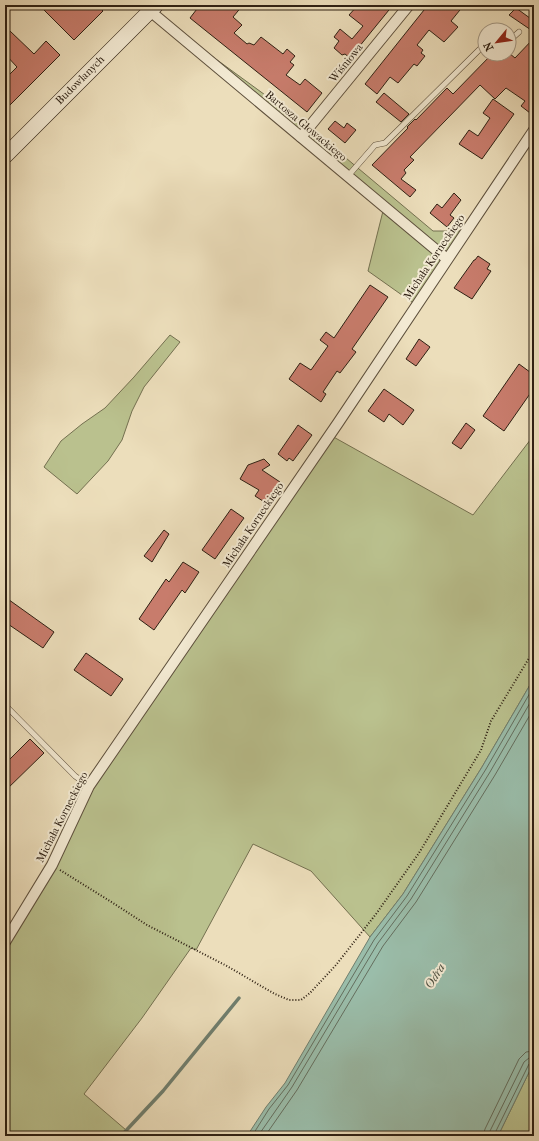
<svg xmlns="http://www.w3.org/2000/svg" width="539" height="1141" font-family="'IM FELL French Canon',serif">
  <rect width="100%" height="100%" fill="#ecdebb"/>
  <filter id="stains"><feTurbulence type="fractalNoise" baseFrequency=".005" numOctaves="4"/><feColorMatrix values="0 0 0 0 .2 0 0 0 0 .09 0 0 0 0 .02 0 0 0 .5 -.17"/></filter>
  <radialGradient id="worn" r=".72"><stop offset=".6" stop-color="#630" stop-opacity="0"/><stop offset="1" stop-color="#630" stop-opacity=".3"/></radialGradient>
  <g fill="#bac18e" stroke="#747050">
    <polygon points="150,11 309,127 433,231 466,231 416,305 368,271 384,207"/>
    <polygon points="170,335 180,342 144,387 132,411 122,440 108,461 77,494 44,467 61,441 82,424 105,408 134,377"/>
    <polygon points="330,435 473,515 534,435 534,678 482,767 403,894 370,937 311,871 253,844 196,950 191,948 142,1018 84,1094 126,1130 121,1136 5,1136 5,942 52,865 89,786"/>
    <polygon points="534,1062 534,1136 498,1136"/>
  </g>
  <polygon fill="#9abdaa" stroke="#6f7e6e" points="534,678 534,1062 498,1136 247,1136 266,1107 285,1083 370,937 403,894 482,767"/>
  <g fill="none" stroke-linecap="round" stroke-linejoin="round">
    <g stroke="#646e5e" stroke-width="1">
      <polyline points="252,1136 269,1109 288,1085 374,940 407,896 486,769 534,686"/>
      <polyline points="258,1136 292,1087 378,943 411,899 490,772 534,696"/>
      <polyline points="265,1136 297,1090 383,946 416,902 495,775 534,708"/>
      <polyline points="483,1136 485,1129 519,1059 526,1052 534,1051"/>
      <polyline points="489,1136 490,1131 524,1062 529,1058 534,1057"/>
      <polyline points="494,1136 495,1133 529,1064 534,1062"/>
    </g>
    <polyline stroke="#6f7e6e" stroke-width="3.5" points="121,1136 163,1091 239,998"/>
  </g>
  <g fill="#c87c6c" stroke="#2e2013">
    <polygon points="39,5 97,5 103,11 74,40"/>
    <polygon points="200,5 243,5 233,17 242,25 234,33 247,44 249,43 254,45 261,37 283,54 287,49 295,56 290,62 294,65 286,75 300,85 305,79 322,93 307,112 190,18"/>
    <polygon points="358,5 393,5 350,58 345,54 342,55 334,48 339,41 334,37 340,29 352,39 363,26 349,15"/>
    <polygon points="428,5 464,5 451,21 458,27 444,42 429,30 417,45 423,50 421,53 425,56 417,66 414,64 398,83 390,77 377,94 365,84"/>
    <polygon points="516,8 534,21 534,32 509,15"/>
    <polygon points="10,31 34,54 46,41 60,55 5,110 5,79 17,67 5,54 5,36"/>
    <polygon points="534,38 534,107 530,113 521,106 525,101 506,88 495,99 480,85 410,157 414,160 404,170 406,173 401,179 416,190 410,197 372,165 408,128 407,127 415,119 416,120 447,88 453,94 492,54 496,54 502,60 509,53 515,58"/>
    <polygon points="384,93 409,114 401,122 376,102"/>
    <polygon points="493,99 514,114 482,159 459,144 469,130 478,136 490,118 483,113"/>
    <polygon points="335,121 344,128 347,123 356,130 345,143 328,129"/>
    <polygon points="454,193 461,200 450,215 454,218 447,227 430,213 437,204 442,208"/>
    <polygon points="478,256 490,264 487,269 491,271 472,299 454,288 474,260 475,260"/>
    <polygon points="370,285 388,297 352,349 356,352 340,373 337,371 323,392 326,394 321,402 289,379 300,363 311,370 328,346 320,340 326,332 334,338"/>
    <polygon points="419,339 430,347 416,366 406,359"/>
    <polygon points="519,364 534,375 534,388 504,431 483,416"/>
    <polygon points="384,389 414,410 403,425 389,414 384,422 368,411"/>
    <polygon points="466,423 475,430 461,449 452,443"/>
    <polygon points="298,425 312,435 293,461 289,458 287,461 278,454"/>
    <polygon points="264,459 270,465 262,470 280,482 266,503 255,496 259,490 240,479 248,465"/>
    <polygon points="231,509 244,518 215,559 202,550"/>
    <polygon points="164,530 169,534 152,562 144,556"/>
    <polygon points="183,562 199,572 185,593 182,590 154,630 139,619 166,579 169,582"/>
    <polygon points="5,597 54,632 43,648 5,622"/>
    <polygon points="86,653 123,679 111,696 74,670"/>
    <polygon points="30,739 44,753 5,791 5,764"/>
  </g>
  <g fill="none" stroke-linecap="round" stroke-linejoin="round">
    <g stroke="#5e503d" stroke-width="6">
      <g id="service">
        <polyline points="509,41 519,32"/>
        <polyline points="348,176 375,145 385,143 485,44"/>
        <polyline points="5,705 75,776 89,786"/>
      </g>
    </g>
    <g stroke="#5e503d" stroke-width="12">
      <g id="minor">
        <polyline points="150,11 447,259"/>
        <polyline points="301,137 409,5"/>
        <polyline points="5,942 52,865 89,786 338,423 534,130"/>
      </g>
    </g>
    <g stroke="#2e2013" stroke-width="16">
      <polyline id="secondary" points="5,156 156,5"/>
    </g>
    <polyline stroke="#2e2013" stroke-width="2" stroke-dasharray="1 2" stroke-linecap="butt" points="60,870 113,903 147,925 225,965 275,994 289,1000 301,1000 310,993 336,965 376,914 419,853 481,750 491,721 534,650"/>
    <use href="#service" stroke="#f3ead3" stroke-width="5"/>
    <use href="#minor" stroke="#f3ead3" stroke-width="10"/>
    <use href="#secondary" stroke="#f3ead3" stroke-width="15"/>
  </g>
  <g text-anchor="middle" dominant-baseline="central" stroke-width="4" stroke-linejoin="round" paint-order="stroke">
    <g font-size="11" fill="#2e2013" stroke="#f3ead3">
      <text transform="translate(346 63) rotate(-51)">Wiśniowa</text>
      <text transform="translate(80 80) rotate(-45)">Budowlanych</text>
      <text transform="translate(306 126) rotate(40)">Bartosza Głowackiego</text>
      <text transform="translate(434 257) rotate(-56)">Michała Korneckiego</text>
      <text transform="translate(253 525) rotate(-56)">Michała Korneckiego</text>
      <text transform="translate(62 817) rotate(-63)">Michała Korneckiego</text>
    </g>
    <g font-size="12" font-style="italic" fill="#4e4f40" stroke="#f3ead3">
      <text transform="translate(435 976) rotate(-58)">Odra</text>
    </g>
  </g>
  <rect width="539" height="1141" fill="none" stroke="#ecdebb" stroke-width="20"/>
  <rect x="6" y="6" width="527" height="1129" fill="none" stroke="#2e2013" stroke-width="2"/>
  <rect x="10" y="10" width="519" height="1121" fill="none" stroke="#2e2013"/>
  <g transform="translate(497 42) rotate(241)"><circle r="19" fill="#f3ead3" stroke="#a49986"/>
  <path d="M0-3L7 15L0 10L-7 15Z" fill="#8f2418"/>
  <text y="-6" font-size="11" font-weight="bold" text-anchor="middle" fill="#2e2013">N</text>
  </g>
  <rect width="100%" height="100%" filter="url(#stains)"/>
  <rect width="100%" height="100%" fill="url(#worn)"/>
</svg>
